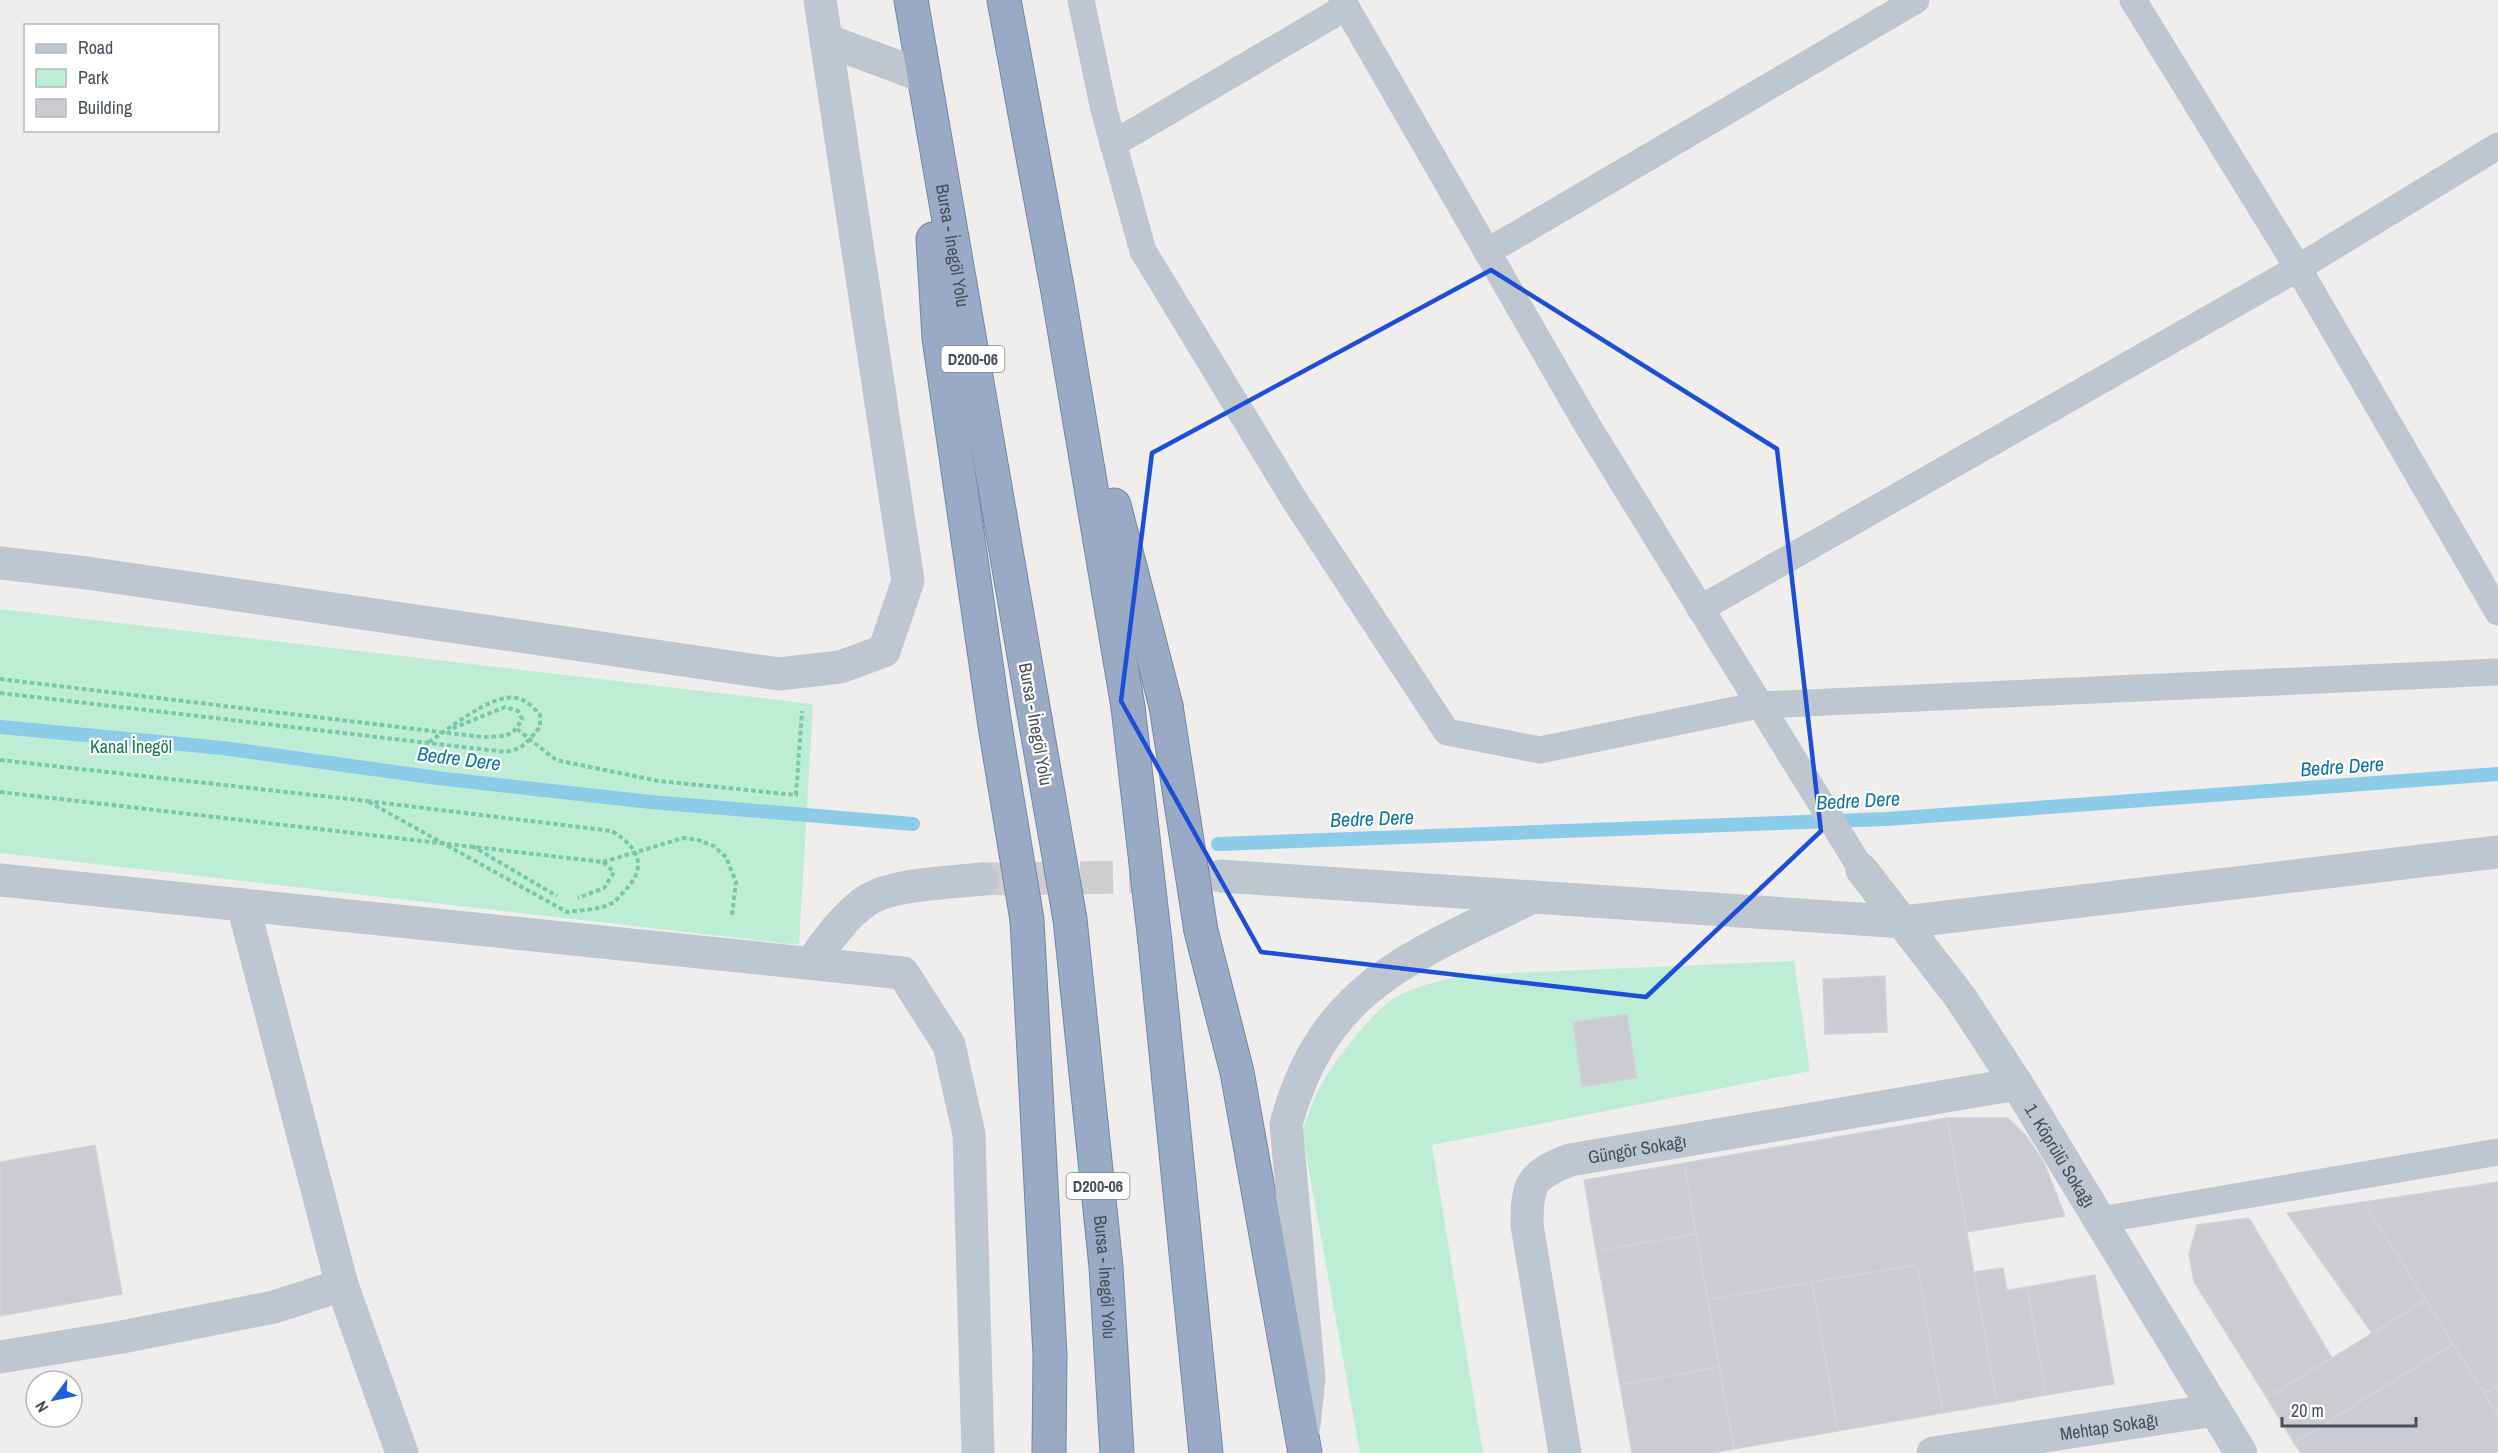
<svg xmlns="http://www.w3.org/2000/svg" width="2498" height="1453" font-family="'Archivo Narrow',sans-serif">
  <rect width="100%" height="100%" fill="#f0eeed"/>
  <g fill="#bdedd4">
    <polygon points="0,609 813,704 799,945 0,853"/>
    <path d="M1794,961l16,110 -378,74 51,308h-123l-58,-321c5,-13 9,-27 15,-39 11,-25 55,-82 79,-96 22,-12 46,-17 70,-22z"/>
  </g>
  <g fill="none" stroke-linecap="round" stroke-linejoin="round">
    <g stroke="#8ccce8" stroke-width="14">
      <polyline points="0,727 223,748 437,778 651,802 913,824"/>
      <polyline points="1218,844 1887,819 2498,774"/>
    </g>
  </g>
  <g fill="#caccd2" stroke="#d2d3d9" stroke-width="1.5">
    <polygon points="1885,976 1887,1032 1825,1034 1823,979"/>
    <polygon points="1627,1014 1637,1078 1582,1087 1573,1022"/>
    <polygon points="1947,1118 2008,1118 2027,1137 2044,1163 2065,1216 1967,1232"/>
    <polygon points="1947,1118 1997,1404 1943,1413 1917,1265 1708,1300 1684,1163"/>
    <polygon points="95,1145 122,1294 0,1316 0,1162"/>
    <polygon points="1684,1163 1696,1234 1596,1251 1584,1180"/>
    <polygon points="2498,1182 2498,1385 2484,1394 2363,1202"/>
    <polygon points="2363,1202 2426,1300 2372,1333 2287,1213"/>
    <polygon points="2249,1218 2332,1358 2267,1398 2194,1282 2189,1254 2197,1225"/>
    <polygon points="1696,1234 1719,1367 1620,1385 1596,1251"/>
    <polygon points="1917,1265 1943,1413 1838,1431 1812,1282"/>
    <polygon points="2003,1268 2007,1290 2027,1287 2046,1395 1997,1404 1974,1272"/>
    <polygon points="2095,1275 2114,1384 2046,1395 2027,1287"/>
    <polygon points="1812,1282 1838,1431 1734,1449 1708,1300"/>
    <polygon points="2426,1300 2453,1344 2294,1443 2267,1398"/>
    <polygon points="2453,1344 2498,1415 2498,1451 2494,1453 2301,1453 2294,1443"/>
    <polygon points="1719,1367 1734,1449 1712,1453 1632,1453 1620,1385"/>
    <polygon points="2498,1385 2498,1415 2484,1394"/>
  </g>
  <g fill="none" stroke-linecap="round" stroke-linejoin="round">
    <polyline stroke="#ceced0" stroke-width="33" stroke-dasharray="33 16" stroke-linecap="butt" points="982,879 1221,876"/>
    <g stroke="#7286a6" stroke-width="35">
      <g id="trunk">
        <path id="s4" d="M911,0l124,719"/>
        <polyline points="1004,0 1058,292 1128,707"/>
        <polyline points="933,239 939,338 995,726"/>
        <polyline points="1114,505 1166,706"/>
        <path id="s5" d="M1070,919l36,348 11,186"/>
        <polyline points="1027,920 1050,1355 1049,1453"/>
        <polyline points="1201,931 1237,1072 1305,1453"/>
        <polyline points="1155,942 1206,1453"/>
      </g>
    </g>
    <g stroke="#77c9a8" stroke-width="4" stroke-dasharray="4.5 3" stroke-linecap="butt">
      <path d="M0,679l482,58c21,-1 30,2 40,-18l-4,-8 -13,-4 -54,22"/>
      <path d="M0,693l506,59 14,-4 9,-8 11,-13v-12c-6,-7 -14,-15 -23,-17 -24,-6 -71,33 -91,46"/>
      <polyline points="517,729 556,760 659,781 796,795 802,711"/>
      <polyline points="0,760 367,801"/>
      <polyline points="0,792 603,862 614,872 604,888 578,898"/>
      <path d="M367,801l245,30c23,14 37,33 15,57 -4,4 -8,10 -13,14 -13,8 -32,8 -47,10z"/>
      <polyline points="472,846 557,896"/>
      <polyline points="603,862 683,838 698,840 714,846 726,857 736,882 732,915"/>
    </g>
    <g stroke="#bec6cf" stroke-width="27">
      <polyline points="1081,0 1104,110 1143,251 1295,501 1447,732 1540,750 1759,705 2498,672"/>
      <polyline points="1342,0 1586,423 1862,870"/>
      <polyline points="2133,0 2298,268 2498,612"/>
      <polyline points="1113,144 1346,7"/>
      <polyline points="1487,252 1916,0"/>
      <polyline points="1700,609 2298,268 2498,146"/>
      <polyline points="2100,1220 2498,1152"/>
    </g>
    <g stroke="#bec6cf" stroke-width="33">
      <polyline points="826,40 923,76"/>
      <polyline points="0,563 87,573 779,674 840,667 884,651 908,581 820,0"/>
      <path id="s1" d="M1862,870l98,127 57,87 224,369"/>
      <polyline points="1221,876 1904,922 2498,852"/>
      <polyline points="0,880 903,973 949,1045 969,1134 978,1453"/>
      <polyline points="243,905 342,1285 402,1453"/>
      <path d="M811,963c15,-20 30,-43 51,-59 25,-21 87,-21 120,-25"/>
      <polyline points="0,1357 122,1337 274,1307 342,1285"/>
      <path d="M1304,1426l5,-48 -23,-254c38,-141 128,-167 246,-227"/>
      <path id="s2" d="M1565,1453l-38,-228c0,-42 4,-50 43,-65l447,-76"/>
      <path id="s3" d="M1933,1453l282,-43"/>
    </g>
    <use href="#trunk" stroke="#9aaac4" stroke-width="33"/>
    <g stroke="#7286a6" stroke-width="35" stroke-linecap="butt">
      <g id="trunk-bridge">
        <polyline points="1166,706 1201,931"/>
        <polyline points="1128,707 1155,942"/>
        <polyline points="1035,719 1070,919"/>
        <polyline points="995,726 1027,920"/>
      </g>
    </g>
    <use href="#trunk-bridge" stroke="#9aaac4" stroke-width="33"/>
  </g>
  <path fill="none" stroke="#1d4ed8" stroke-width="4.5" stroke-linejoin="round" d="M1491,270l286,179 44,382 -175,166 -385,-45 -140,-251 31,-248z"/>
  <g text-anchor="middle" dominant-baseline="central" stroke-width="4.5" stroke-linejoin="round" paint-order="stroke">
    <g fill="#fff" stroke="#7e848c" stroke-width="1.5">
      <rect x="941.5" y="346" width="63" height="26" rx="4.5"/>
      <rect x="1066.5" y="1173" width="63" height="26" rx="4.5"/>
    </g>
    <g font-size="16" font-weight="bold" fill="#464f5a">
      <text x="973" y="359">D200-06</text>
      <text x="1098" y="1186">D200-06</text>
    </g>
    <g font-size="18" fill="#464f5a" stroke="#fff">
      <text stroke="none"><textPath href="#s4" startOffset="249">Bursa - İnegöl Yolu</textPath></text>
      <text transform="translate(1036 724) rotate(80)">Bursa - İnegöl Yolu</text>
      <text stroke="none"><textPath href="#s2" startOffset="386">Güngör Sokağı</textPath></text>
      <text stroke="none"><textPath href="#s1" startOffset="348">1. Köprülü Sokağı</textPath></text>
      <text stroke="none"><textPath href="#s5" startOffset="360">Bursa - İnegöl Yolu</textPath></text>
      <text stroke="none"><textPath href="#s3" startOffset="178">Mehtap Sokağı</textPath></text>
    </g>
    <g font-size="18" fill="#1a7852" stroke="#fff">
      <text x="131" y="746">Kanal İnegöl</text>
    </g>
    <g font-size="20" font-style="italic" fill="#1276a2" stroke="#fff">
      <text transform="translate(459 758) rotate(7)">Bedre Dere</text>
      <text transform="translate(2342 766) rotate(-4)">Bedre Dere</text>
      <text transform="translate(1858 800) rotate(-3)">Bedre Dere</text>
      <text transform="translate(1372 818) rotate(-2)">Bedre Dere</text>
    </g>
  </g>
  <rect x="24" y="24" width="195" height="108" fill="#ffffff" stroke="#b5b9bd" stroke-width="1.5"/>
  <rect x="36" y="44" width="30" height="9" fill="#bec6cf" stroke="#b5b9bd" stroke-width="1.5"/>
  <text x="78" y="54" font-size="18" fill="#464f5a">Road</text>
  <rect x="36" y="69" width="30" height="18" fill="#bdedd4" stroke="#b5b9bd" stroke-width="1.5"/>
  <text x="78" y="84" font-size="18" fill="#464f5a">Park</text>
  <rect x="36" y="99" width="30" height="18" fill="#caccd2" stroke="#b5b9bd" stroke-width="1.5"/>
  <text x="78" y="114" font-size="18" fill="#464f5a">Building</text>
  <g transform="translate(54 1399) rotate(238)"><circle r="28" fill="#ffffff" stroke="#b5b9bd" stroke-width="1.5"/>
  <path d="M0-4.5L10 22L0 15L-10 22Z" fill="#205fd7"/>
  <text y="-9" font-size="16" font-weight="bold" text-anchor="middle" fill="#464f5a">N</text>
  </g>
  <path d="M2282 1417v9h134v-9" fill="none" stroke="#464f5a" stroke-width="3"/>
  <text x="2291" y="1417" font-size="18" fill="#464f5a" stroke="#ffffff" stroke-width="4.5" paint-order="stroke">20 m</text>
</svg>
